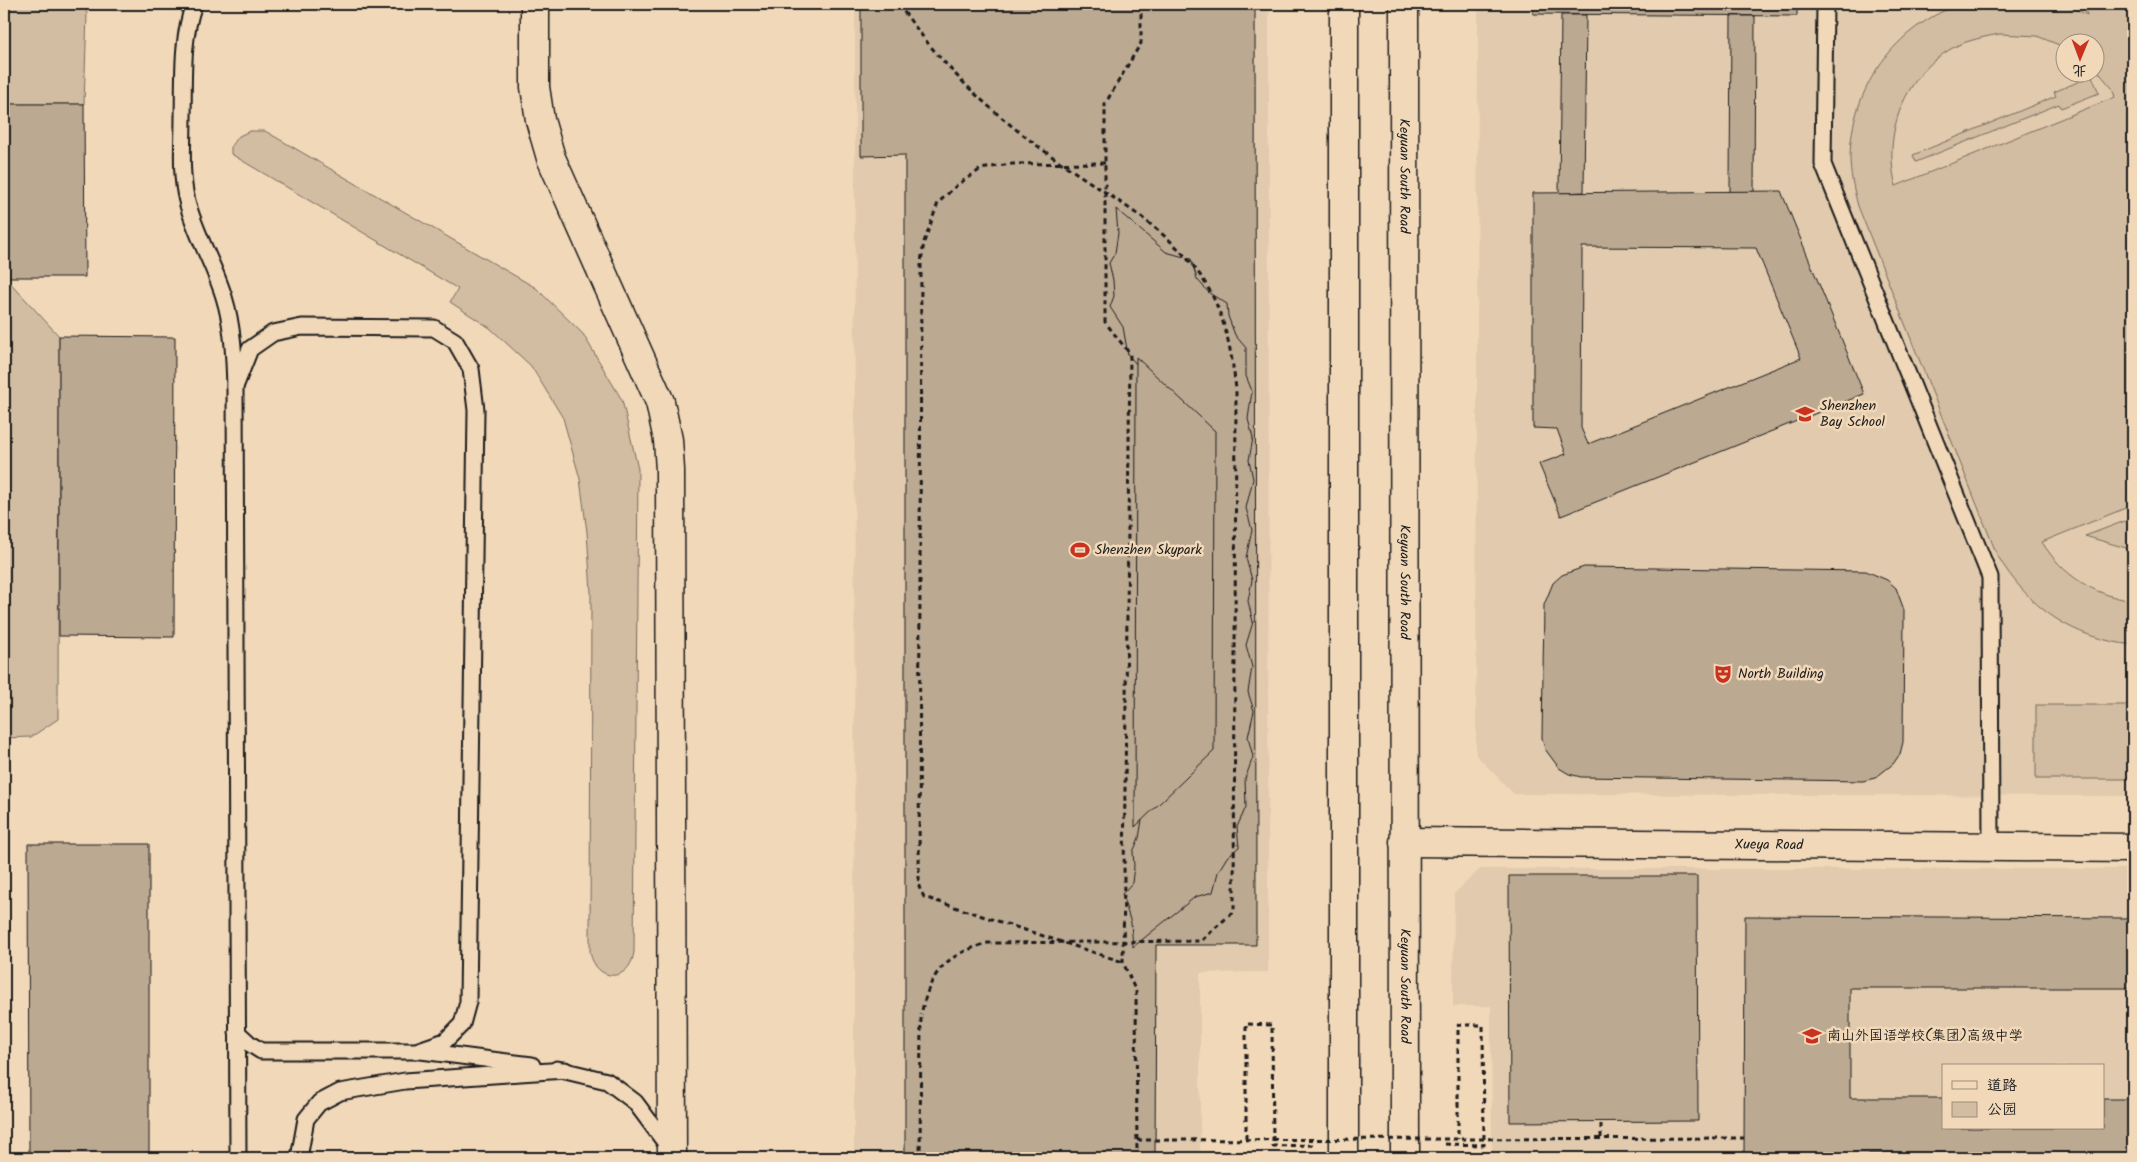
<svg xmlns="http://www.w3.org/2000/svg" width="2137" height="1162" font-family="Kalam,'LXGW WenKai TC',sans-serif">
  <rect width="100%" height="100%" fill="#f1d8b9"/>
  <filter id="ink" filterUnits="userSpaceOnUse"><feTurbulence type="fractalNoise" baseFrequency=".02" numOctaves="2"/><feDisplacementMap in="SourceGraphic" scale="10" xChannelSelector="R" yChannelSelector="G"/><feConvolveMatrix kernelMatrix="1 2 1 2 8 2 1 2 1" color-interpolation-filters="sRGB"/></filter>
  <g filter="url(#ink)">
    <g fill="#e1caad" fill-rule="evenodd">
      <polygon points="855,4 1269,4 1268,972 1200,973 1200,1158 854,1158"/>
      <path d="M1478,4h655v792l-619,-2 -38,-39zM2064,42h30v30h-30z"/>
      <path d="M1480,869h653v289h-641l-1,-152h-38l1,-112zM1943,1066h160v62h-160z"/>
    </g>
    <g fill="#d2bca2" stroke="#776c5f" fill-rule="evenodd">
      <polygon points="4,4 83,4 87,13 84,104 4,104 5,277 59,336 58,719 31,737 4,738"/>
      <path d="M1961,4h104l22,11 -4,-11h41l9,22v479l-91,37c21,34 52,53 91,59v44c-62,-7 -104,-37 -136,-90l-139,-349c-4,-16 -8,-32 -8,-49 1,-69 45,-131 111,-153zM2000,34l37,2 27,11v-5h30l1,26 17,20 3,9 -219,89c-15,-56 12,-120 67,-143 12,-4 24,-7 37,-9z"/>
      <polygon points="2092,76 2099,93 2061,108 2059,104 1916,162 1913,155 2056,96 2054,92"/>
      <path d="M250,131h15l271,157 47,46 39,66 16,69 -4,483c-4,31 -38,31 -44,0l1,-360 -4,-60 -7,-53 -17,-61 -32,-52 -41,-38 -40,-26 8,-13 -227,-135v-7l8,-11z"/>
      <polygon points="2133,518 2133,550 2085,536"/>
      <rect x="2036" y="705" width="97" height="74"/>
    </g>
    <g fill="#bca992" stroke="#1c1c1c" fill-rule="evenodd">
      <polygon points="861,4 1255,4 1256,945 1156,945 1155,1158 905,1158 905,155 861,156"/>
      <polygon points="1533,4 1797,4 1797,16 1533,14"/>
      <polygon points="1561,15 1586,15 1584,192 1559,193"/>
      <polygon points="1731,16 1755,16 1754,192 1730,192"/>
      <polygon points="4,104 84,104 85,277 5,277"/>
      <path d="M1781,191l83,203 -303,122 -22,-52 27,-10 -9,-25 -24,-1v-235zM1582,247l174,1 45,110 -213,86 -7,-16z"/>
      <polygon points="1116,209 1166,252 1191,259 1197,279 1209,293 1227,304 1228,316 1235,335 1246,348 1246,376 1252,391 1248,419 1253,438 1249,460 1253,479 1246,508 1252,530 1246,558 1252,580 1248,601 1253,622 1246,645 1252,667 1248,692 1254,711 1248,737 1253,757 1245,779 1246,807 1237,827 1239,847 1227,857 1218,872 1213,892 1195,897 1133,947 1131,923 1122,894 1132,883 1134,866 1133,852 1139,838 1144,808 1151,788 1150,762 1153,750 1154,737 1149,721 1153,697 1151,675 1154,650 1150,625 1155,607 1151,586 1155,562 1150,538 1150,488 1155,465 1148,446 1152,425 1147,384 1139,367 1128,355 1123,327 1110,307 1114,296 1113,280 1109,263 1115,253 1118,233"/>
      <polygon points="59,336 175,337 174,637 59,636"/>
      <polygon points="1136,357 1215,431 1214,751 1135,827"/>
      <polygon points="1584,567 1866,571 1887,580 1896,588 1904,610 1903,742 1900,754 1893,764 1875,778 1863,781 1581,777 1569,774 1559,768 1545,749 1542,738 1544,605 1553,583 1562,575"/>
      <polygon points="28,844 149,844 149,1158 29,1158"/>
      <polygon points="1509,876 1697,876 1698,1121 1510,1122"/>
      <polygon points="1745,916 2133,918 2133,988 1850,988 1850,1098 1943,1098 1943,1128 2103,1128 2103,1099 2133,1099 2133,1156 2090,1156 2090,1158 1982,1158 1982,1154 1869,1154 1869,1158 1744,1158"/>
    </g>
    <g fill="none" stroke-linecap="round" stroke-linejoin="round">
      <g stroke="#1c1c1c" stroke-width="19">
        <g id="service">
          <path d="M194,4c-13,36 -10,75 -11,113 0,27 -3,57 4,84 8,33 27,63 37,96 9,29 10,59 11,90l3,771"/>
          <polyline points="1825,4 1823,164 1990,577 1991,847"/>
          <polyline points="235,387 250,349 273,333 302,327 434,328 455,341 471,369 476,410 468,1002 462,1024 445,1041 416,1051 261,1051 250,1044 237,1032"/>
          <polyline points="421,1051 532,1065"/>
          <polyline points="557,1069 607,1081 635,1102 670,1149"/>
          <polyline points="299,1158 306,1119 319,1103 340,1092 405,1081 565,1070"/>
        </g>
      </g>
      <g stroke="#1c1c1c" stroke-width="31">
        <g id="minor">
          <path id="s1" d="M1404,842l729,6"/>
        </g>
      </g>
      <g stroke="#1c1c1c" stroke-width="31">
        <g id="primary">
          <polyline points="1344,4 1344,1158"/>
          <path id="s2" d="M1404,4l1,1154"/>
        </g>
      </g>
      <g stroke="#1c1c1c" stroke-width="31">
        <polyline id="trunk" points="535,4 535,87 540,120 551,158 660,402 668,440 670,470 672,1158"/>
      </g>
      <g stroke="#1c1c1c" stroke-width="3" stroke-dasharray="5 4" stroke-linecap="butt">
        <polyline points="1105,163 1010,164 981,169 957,185 938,203 924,242 921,262 919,887 924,897 1123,962"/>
        <polyline points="1601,1138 1601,1122"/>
        <polyline points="1246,1139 1246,1024 1272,1025 1273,1146 1313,1145"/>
        <polyline points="1137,1140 1155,1140"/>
        <polyline points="1445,1144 1484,1145 1483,1025 1458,1025 1458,1139"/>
        <polyline points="920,1158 921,1015"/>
        <polyline points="1137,1158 1136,992 1123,962 1130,354 1105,322 1105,104 1141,43 1141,4"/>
      </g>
      <use href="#service" stroke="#f1d8b9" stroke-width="15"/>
      <use href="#minor" stroke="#f1d8b9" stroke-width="28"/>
      <use href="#primary" stroke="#f1d8b9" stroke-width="28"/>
      <use href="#trunk" stroke="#f1d8b9" stroke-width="28"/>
      <g stroke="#1c1c1c" stroke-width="3" stroke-dasharray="5 4" stroke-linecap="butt">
        <path d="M899,4c7,12 16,22 24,33 41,52 92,95 146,131 52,36 113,68 143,127 15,30 20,61 24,94l-2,522 -33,30 -213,2c-43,12 -58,29 -67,72"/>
        <polyline points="1155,1140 1744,1138"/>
      </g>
    </g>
  </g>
  <defs>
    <g id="school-bare" transform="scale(1.5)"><path d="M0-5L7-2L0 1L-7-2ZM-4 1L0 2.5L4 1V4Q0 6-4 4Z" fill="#c8321e" stroke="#f1d8b9" stroke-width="2.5" paint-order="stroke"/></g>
    <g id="stadium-bare" transform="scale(1.5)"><path d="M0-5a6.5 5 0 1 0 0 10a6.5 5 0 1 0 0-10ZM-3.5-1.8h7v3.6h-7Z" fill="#c8321e" stroke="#f1d8b9" stroke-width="2.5" paint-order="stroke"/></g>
    <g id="theatre-bare" transform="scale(1.5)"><path d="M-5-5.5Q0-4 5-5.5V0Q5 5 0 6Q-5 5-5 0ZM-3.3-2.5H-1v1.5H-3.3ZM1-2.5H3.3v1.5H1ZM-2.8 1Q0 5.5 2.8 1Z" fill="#c8321e" stroke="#f1d8b9" stroke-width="2.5" paint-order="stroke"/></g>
  </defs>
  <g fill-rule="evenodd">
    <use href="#school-bare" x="1805" y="414"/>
    <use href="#stadium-bare" x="1080" y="550"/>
    <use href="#theatre-bare" x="1723" y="674"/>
    <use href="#school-bare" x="1812" y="1036"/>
  </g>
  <g text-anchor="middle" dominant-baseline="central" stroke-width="5" stroke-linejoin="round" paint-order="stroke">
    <g font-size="14" fill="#1c1c1c" stroke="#f1d8b9">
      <text stroke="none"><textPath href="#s2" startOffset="172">Keyuan South Road</textPath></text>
      <text stroke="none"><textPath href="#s2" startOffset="578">Keyuan South Road</textPath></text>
      <text stroke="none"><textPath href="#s1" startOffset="365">Xueya Road</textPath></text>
      <text stroke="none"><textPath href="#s2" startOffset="982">Keyuan South Road</textPath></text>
    </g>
    <g font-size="14" fill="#1c1c1c" stroke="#f1d8b9" text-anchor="start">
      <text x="1820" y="406">Shenzhen<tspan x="1820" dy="16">Bay School</tspan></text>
      <text x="1095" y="550">Shenzhen Skypark</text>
      <text x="1738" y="674">North Building</text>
      <text x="1827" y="1036">南山外国语学校(集团)高级中学</text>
    </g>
  </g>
  <rect width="2137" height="1162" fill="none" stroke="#f1d8b9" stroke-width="20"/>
  <rect x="10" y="10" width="2117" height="1142" fill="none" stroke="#1c1c1c" stroke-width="2" filter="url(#ink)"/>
  <rect x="1942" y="1064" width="162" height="65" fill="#f1d8b9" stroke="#9c8d7a"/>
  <rect x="1952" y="1081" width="25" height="8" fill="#f1d8b9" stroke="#9c8d7a"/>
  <text x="1987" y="1090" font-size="15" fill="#1c1c1c">道路</text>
  <rect x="1952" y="1102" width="25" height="15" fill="#d2bca2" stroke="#9c8d7a"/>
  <text x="1987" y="1114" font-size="15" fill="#1c1c1c">公园</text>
  <g transform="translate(2080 58) rotate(181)"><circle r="24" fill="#f1d8b9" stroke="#9c8d7a"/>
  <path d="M0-4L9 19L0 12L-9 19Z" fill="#c8321e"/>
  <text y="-8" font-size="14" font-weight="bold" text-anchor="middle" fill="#1c1c1c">北</text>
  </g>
</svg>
